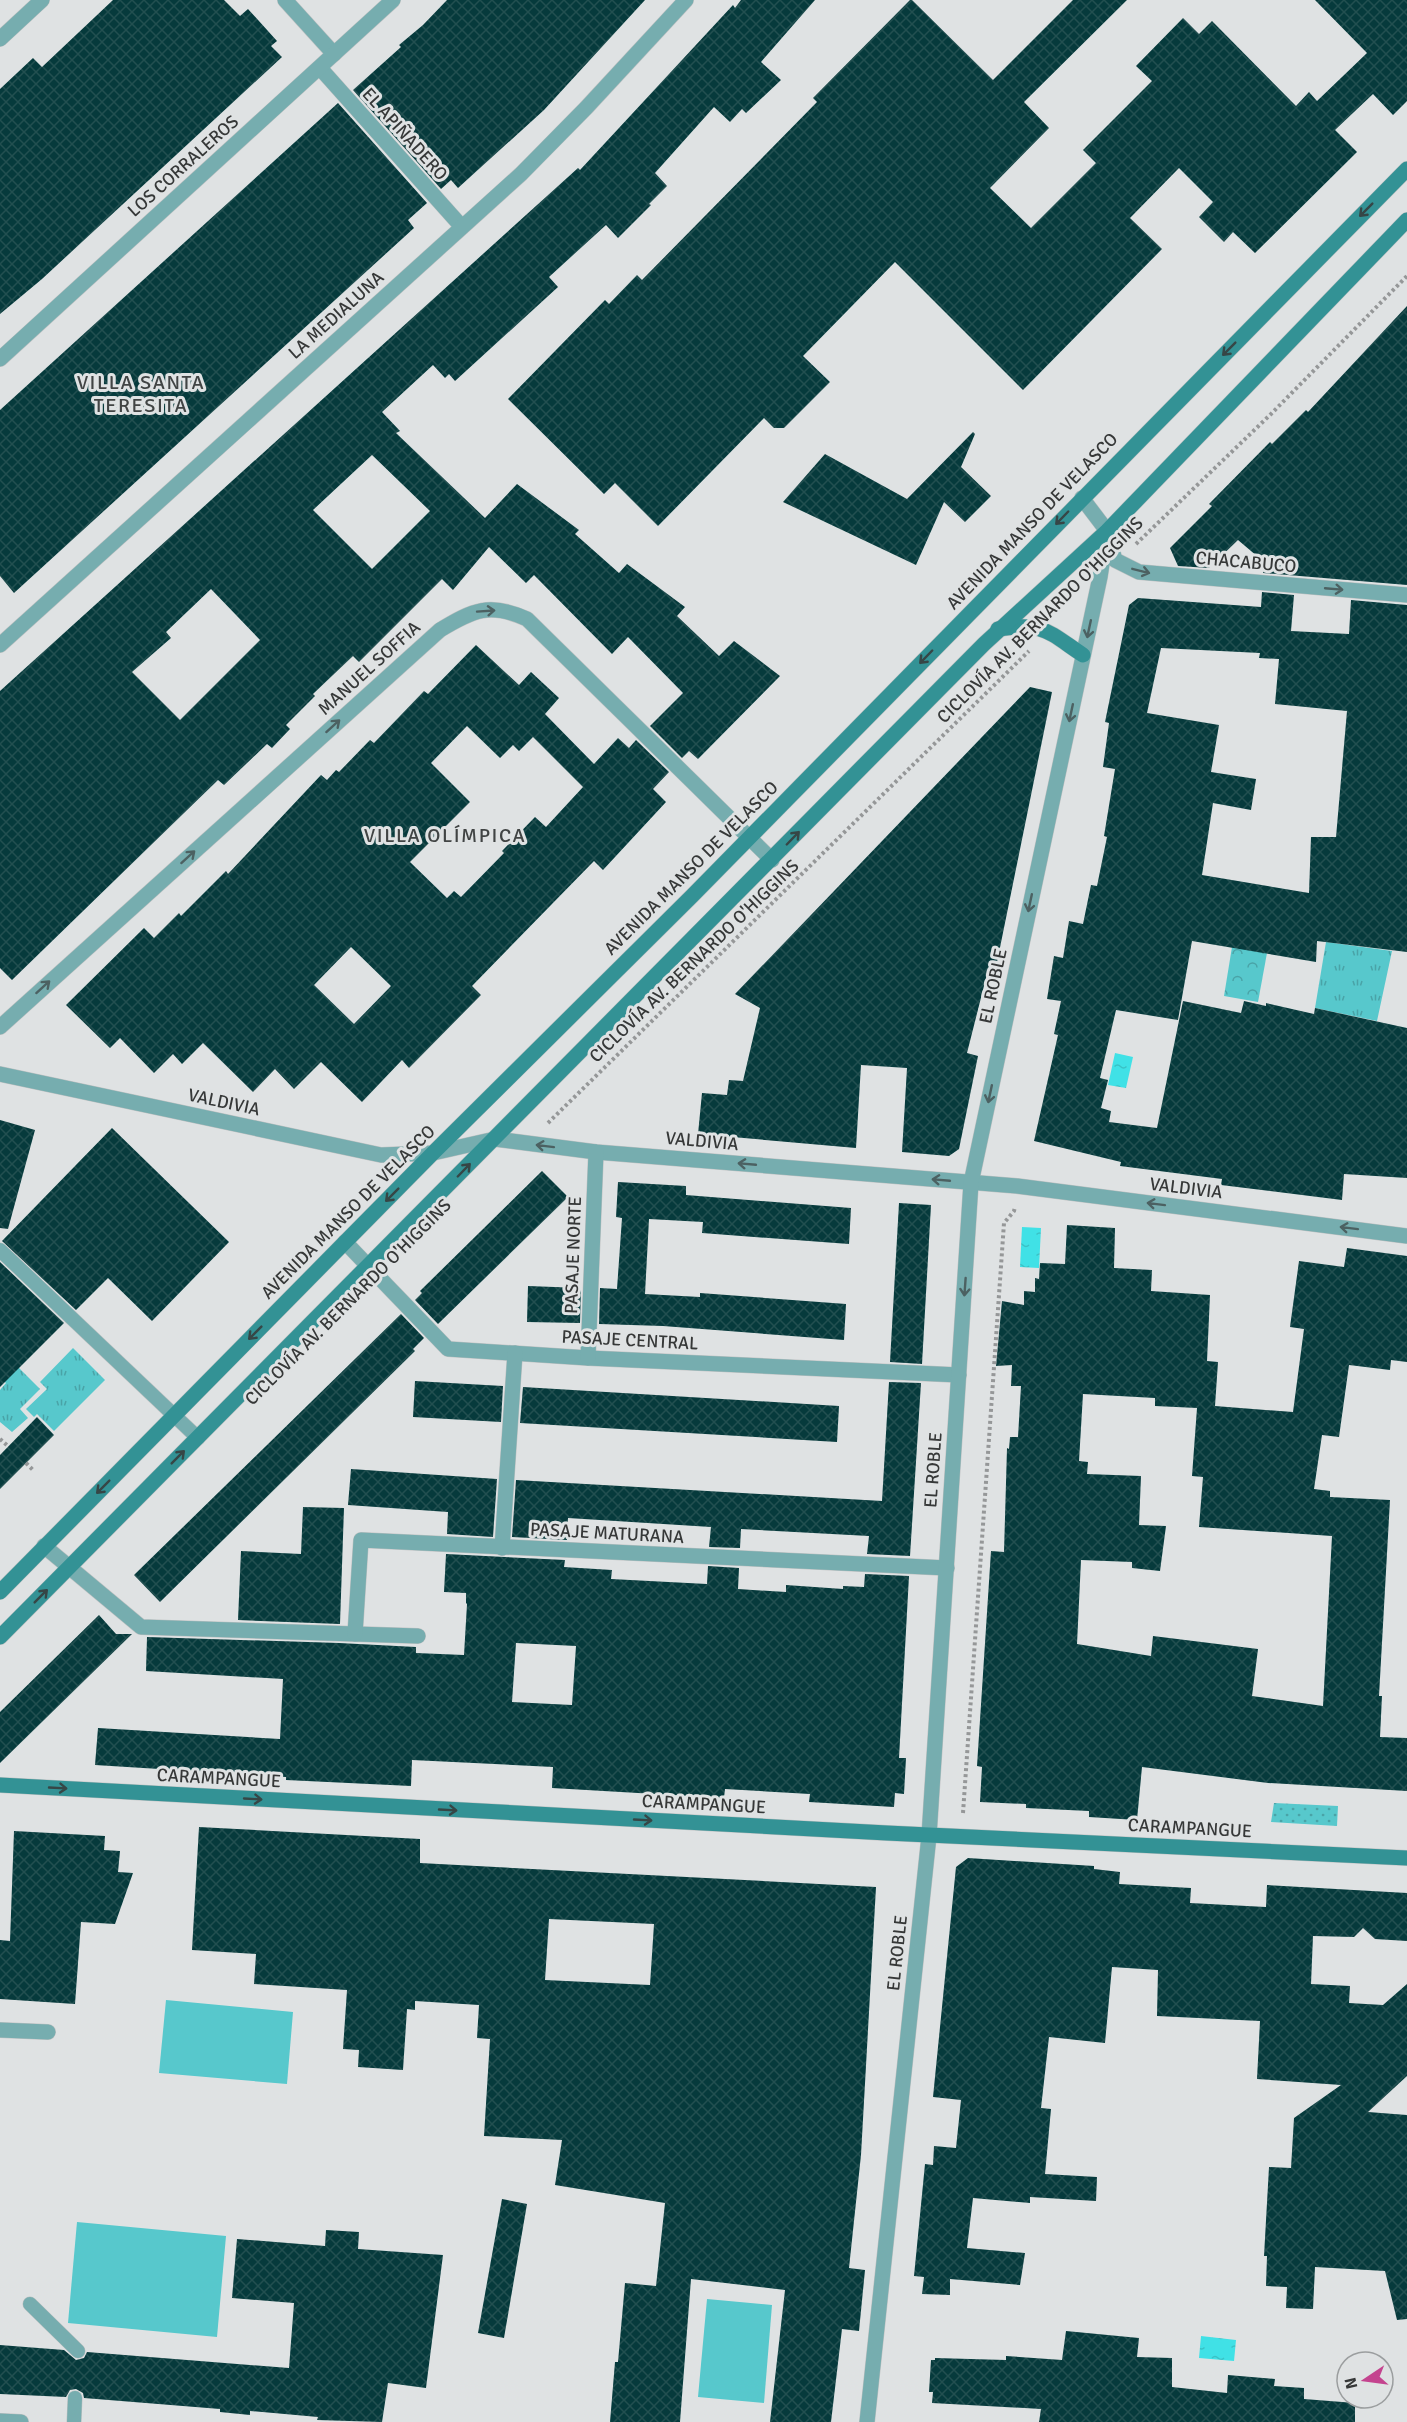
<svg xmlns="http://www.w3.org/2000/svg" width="1407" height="2422" font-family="Signika,sans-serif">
  <defs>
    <pattern id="grass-tufts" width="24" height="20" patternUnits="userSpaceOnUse" patternTransform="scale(1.5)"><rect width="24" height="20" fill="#57c8cc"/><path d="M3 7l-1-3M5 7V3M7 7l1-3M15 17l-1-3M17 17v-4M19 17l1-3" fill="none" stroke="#49a3a7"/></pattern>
    <pattern id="forest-crowns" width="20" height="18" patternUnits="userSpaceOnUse" patternTransform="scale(1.5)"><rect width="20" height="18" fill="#57c8cc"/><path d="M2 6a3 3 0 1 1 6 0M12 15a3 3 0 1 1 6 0" fill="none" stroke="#49a3a7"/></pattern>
    <pattern id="garden-dots" width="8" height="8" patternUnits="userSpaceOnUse" patternTransform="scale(1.5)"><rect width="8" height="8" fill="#57c8cc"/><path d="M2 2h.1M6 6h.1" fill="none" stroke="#49a3a7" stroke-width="1.8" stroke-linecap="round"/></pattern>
    <pattern id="water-ripples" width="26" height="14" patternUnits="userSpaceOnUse" patternTransform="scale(1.5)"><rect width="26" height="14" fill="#40e1e6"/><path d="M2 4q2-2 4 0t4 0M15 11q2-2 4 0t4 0" fill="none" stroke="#39c2c6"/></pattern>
    <pattern id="building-cross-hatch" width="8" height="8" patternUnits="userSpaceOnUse" patternTransform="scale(1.5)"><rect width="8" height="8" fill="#063a3c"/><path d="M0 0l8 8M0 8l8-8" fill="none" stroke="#224f50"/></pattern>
  </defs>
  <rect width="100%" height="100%" fill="#dfe2e3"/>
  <g fill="url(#grass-tufts)">
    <polygon points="1326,942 1392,951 1377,1021 1315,1008"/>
    <polygon points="73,1348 105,1380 54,1431 37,1414 34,1417 26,1409 47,1389 40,1382"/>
    <polygon points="7,1356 40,1389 20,1409 28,1418 12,1432 0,1422 0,1390 6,1383 0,1377"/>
  </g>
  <polygon fill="url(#forest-crowns)" points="1232,947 1267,953 1258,1002 1224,996"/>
  <polygon fill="url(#garden-dots)" points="1274,1803 1338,1806 1337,1826 1271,1822"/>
  <g fill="#57c8cc">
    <polygon points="166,2000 293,2012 287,2084 159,2073"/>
    <polygon points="77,2222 226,2236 217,2337 68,2323"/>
    <polygon points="707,2299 772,2305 764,2403 698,2397"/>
  </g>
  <g fill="url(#water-ripples)">
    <polygon points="1115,1053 1133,1057 1126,1088 1108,1085"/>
    <polygon points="1022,1227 1041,1228 1039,1268 1020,1267"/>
    <polygon points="1201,2336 1236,2340 1234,2361 1199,2358"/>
  </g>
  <g fill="url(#building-cross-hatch)" fill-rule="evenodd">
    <polygon points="113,0 224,0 240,16 248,9 277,41 271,46 282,57 42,279 0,314 0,89 33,58 42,67"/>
    <polygon points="447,0 645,0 544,110 458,188 451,180 441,189 353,90 401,47 399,45 423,25"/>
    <path d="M741,0h74l-54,62 20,18 -35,33 -4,-4 -12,13 -16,-15 -59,66 12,13 -18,18 2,1 -33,33 -12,-13 -57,52 9,10 -103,94 -6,-7 -4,4 -12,-13 -51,47 18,19 -4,2 89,85 32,-34 62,46 -4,4 44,39 8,-9 58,43 -8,9 42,40 15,-15 46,35 -82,83 -9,-8 -7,7 -32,-32 33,-33 -55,-56 -16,17 -78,-79 -8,8 -37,-36 -36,43 -11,-11 -83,83 -6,-6 -40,38 2,2 -29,29 4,4 -18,19 -5,-4 -43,41 -6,-5 -206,200 -12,-12v-277l578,-523 2,2 153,-165 2,3zM372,455l58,56 -58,58 -59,-59zM211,589l49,51 -80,80 -48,-48 39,-34 -5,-6z"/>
    <polygon points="910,0 912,0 993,80 1073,0 1127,0 1024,102 1049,128 990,188 1031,228 1096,163 1083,150 1152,81 1136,66 1183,18 1199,34 1212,21 1296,106 1309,92 1317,101 1367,53 1315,0 1407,0 1407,101 1393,115 1373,94 1335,130 1357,152 1255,253 1233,232 1224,242 1199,217 1213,202 1179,168 1130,218 1162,249 1023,390 895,262 803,356 830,382 784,428 774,428 764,418 658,526 615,483 604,494 508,399 605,300 609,304 637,275 642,280 817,102 813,98"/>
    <polygon points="338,103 427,203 408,220 414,228 14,593 0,576 0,410"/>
    <polygon points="1407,306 1407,585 1263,573 1264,562 1238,540 1209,568 1178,566 1170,548 1212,506 1209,504 1270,442 1272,444 1306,410 1308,412"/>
    <polygon points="973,432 975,434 961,467 991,496 965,522 944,502 916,565 783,502 825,454 907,499"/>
    <path d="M1262,592l32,3 -3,36 58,3 2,-34 56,5v347l-90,-11 -1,21 -124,-21 -14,79 -62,-10 -16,68 8,2 -7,28 10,3 -2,11 48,6 26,-127 58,12 3,-12 22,5v-3l48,11 1,-6 92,20v150l-63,-4 -2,26 -121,-15 1,-6 -102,-13 1,-4 -87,-21 24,-106 -4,-1 7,-33 -14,-2 7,-43 9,2 6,-37 14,3 8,-39 6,1 10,-49 -3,-1 11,-67 -12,-2 6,-44 -4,-1 24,-117 9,-7 123,9zM1161,648l99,5 -1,5 20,1 -4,45 72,7 -11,126h-25l-2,56 -107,-18 11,-72 38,7 5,-31 -45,-7 8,-47 -72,-12z"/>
    <path d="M476,645l43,40 12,-13 28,26 -14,16 49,50 24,-26 11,10 7,-8 33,32 -16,17 13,13 -63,68 -9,-9 -122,125 9,9 -72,73 -7,-8 -40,42 -41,-40 -27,27 -19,-20 -22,23 -50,-49 -21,21 -9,-10 -19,19 -34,-35 -10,10 -44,-43 78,-77 10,10 25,-25 2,3 45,-45 2,3 93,-99 6,5 9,-10 3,2 31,-32 4,3 50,-52 4,3zM467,726l33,32 13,-13 6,6 14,-14 50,50 -37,40 -11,-10 -33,34 2,2 -43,44 -7,-6 -7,7 -37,-36 60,-60 -39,-39zM351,947l40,39 -37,38 -40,-39z"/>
    <polygon points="1030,687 1052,692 994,977 987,974 967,1053 978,1056 959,1149 949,1156 902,1152 907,1068 861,1065 856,1148 698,1134 702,1093 727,1095 729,1080 743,1081 760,1008 735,994"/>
    <polygon points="0,1120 35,1130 8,1229 0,1228"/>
    <polygon points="112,1128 229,1242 152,1321 108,1278 76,1310 2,1241"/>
    <polygon points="542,1171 568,1197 438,1324 415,1300 422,1293 420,1291"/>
    <polygon points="618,1182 686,1186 686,1195 851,1208 849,1244 702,1233 703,1222 649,1219 645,1294 700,1297 700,1293 846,1304 844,1340 663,1326 599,1324 600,1288 617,1289 622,1218 616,1217"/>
    <polygon points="899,1203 931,1205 922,1364 890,1362"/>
    <path d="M1067,1225l48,3 -1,40 38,2 -1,21 59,4 -3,66 11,1 -3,44 78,6 11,-83 -14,-2 9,-66 45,6 3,-19 60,8v106l-16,-2 -1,10 -41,-5 -10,72 -17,-2 -8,54 16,2v6l60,3 -11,196h3l-2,41 27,1v53l-139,-8 -126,-16 -5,53 -48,-3v-6l-63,-3v-4l-46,-2 2,-35 -5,-1 14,-215 13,1 3,-104 2,1 1,-12h8l3,-51h-10l1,-21 -16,1 6,-65 22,4v-14l11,1v-14l4,1 1,-16 25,1zM1083,1394l72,4v8l42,2 -5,68 11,1 -4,50 133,9 -9,170 -71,-10 6,-47 -105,-13 -2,20 -74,-12 4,-84 51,2v6l28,3 6,-45 -27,-1 2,-49 -54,-2 1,-12 -9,-1z"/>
    <polygon points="0,1262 64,1323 0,1387"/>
    <polygon points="528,1286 581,1288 580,1323 527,1322"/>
    <polygon points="401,1314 424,1338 413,1349 415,1351 160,1602 134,1575"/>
    <polygon points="415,1381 503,1386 501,1422 413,1417"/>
    <polygon points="889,1382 921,1383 910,1556 867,1554 869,1536 741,1529 740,1548 709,1547 711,1527 568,1518 567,1540 512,1537 516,1480 882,1501"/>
    <polygon points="523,1387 839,1406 837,1442 520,1423"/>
    <polygon points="37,1417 54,1435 0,1489 0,1455"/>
    <polygon points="351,1469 497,1479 493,1537 447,1534 448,1512 348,1505"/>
    <polygon points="303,1507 344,1508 340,1624 238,1620 241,1551 301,1554"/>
    <path d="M446,1554l119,6 -1,7 48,3 -1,9 96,5 1,-18 31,2 -1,21 48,3v-7l57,4v-3l21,1 1,-13 44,2 -10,182h7l-2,36 -9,-1 -1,14 -85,-5 1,-8 -85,-5 -1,9 -172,-10 1,-21 -141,-7 -1,26 -125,-6v-3l-191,-12 3,-37 182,11 3,-60 -137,-8 1,-34 192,6 77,4v6l48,2 3,-51 -1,-1v-10l-22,-1zM516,1643l60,3 -4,59 -60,-3z"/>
    <polygon points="99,1615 116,1634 132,1634 0,1763 0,1712"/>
    <path d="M199,1827l221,12v24l456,24 -15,268 -12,113 16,2 -6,61 -17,-2 -11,93h-61l15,-132 -94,-11 -11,143h-70l5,-60h3l7,-79 31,3 9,-83 -110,-18 7,-45 -78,-4 6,-97 -13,-1 2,-33 -64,-4v9l-8,-1 -4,61 -45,-3 1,-17 -16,-1 4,-59 -93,-6 2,-30 -64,-4zM549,1919l105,5 -4,61 -105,-5z"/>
    <polygon points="14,1831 105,1836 104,1850 120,1851 118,1872 133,1873 115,1924 81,1922 75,2004 0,1999 0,1940 10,1941"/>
    <polygon points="968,1858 1094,1866 1094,1869 1120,1872 1119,1884 1191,1888 1190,1903 1266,1907 1267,1885 1407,1893 1407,1941 1375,1939 1363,1928 1354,1937 1313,1936 1311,1984 1350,1986 1349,2003 1383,2005 1407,1984 1407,2076 1368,2112 1407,2115 1407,2319 1397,2320 1385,2271 1315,2267 1313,2309 1286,2308 1287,2287 1266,2286 1267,2256 1264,2256 1269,2167 1291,2168 1294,2118 1341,2085 1257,2079 1260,2021 1157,2016 1158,1970 1112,1967 1105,2043 1049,2037 1041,2108 1051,2109 1045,2174 1097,2177 1096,2201 1030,2197 1030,2203 973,2198 967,2248 1025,2253 1020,2285 950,2279 950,2295 922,2294 924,2277 914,2276 925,2164 933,2165 934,2146 956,2148 961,2100 933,2097 956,1867"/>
    <polygon points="502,2199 527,2204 504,2338 478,2333"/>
    <polygon points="326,2230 359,2232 358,2249 443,2255 426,2388 388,2383 382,2422 317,2420 318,2417 250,2411 250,2415 220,2412 220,2409 84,2398 83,2393 76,2389 70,2390 66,2397 0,2394 0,2345 64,2350 76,2360 84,2358 87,2352 289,2368 294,2303 232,2298 237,2239 325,2246"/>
    <polygon points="1066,2331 1139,2338 1137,2357 1172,2358 1172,2387 1227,2393 1228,2375 1275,2379 1274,2386 1304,2388 1304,2399 1355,2403 1355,2422 1039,2422 1041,2409 932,2403 933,2392 929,2392 931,2360 935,2360 935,2358 1006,2360 1006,2356 1062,2360"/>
  </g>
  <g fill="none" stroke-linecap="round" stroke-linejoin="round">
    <g stroke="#bdc0c1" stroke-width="15">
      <g id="lane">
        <polyline points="0,1250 198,1438"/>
        <polyline points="30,2304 78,2351"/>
        <polyline points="74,2422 75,2398"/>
      </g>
    </g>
    <g stroke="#bdc0c1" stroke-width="16">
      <g id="street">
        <polyline points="285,0 334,54"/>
        <polyline points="0,39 42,0"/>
        <polyline points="320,68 462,227"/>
        <polyline points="0,359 393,0"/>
        <polyline points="1082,498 1107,531 1115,560 1139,572 1407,595"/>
        <polyline points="0,645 521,174 586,108 686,0"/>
        <path d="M0,1027l440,-397c33,-20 50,-28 87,-11l245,241"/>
        <polyline points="0,1074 381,1155 433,1153 495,1139 596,1152 1017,1186 1407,1236"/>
        <polyline points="345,1242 448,1349 588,1358 959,1375"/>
        <polyline points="588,1358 596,1152"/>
        <polyline points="44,1546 141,1627 418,1636"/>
        <polyline points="502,1548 515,1353"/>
        <polyline points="355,1634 361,1540 947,1568"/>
        <polyline points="0,2030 48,2032"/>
        <polyline points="0,2421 21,2422"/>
        <polyline points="867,2422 929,1836 971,1183 1100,577 1107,531"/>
      </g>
    </g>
    <g stroke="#bdc0c1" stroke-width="16">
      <g id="secondary">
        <path d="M998,629c46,-7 49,2 85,26"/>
        <polyline points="0,1592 433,1153 692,896 1407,169"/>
        <polyline points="0,1637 984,644 1107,531 1407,220"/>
        <polyline points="0,1785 887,1833 1407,1858"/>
      </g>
    </g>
    <g stroke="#959798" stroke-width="4" stroke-dasharray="3 3" stroke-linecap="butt">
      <polyline points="1136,544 1271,414 1407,276"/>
      <polyline points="548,1123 1029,651"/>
      <polyline points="0,1439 8,1446"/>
      <polyline points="26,1463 34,1471"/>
      <polyline points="963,1813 1004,1223 1014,1211 1015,1207"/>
    </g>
    <use href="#lane" stroke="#76adaf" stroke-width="14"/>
    <use href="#street" stroke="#76adaf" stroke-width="15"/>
    <use href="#secondary" stroke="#339295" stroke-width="15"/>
  </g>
  <defs><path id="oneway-shaft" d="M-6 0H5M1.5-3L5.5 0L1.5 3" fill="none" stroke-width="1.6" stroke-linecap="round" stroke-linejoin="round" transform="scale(1.5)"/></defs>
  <g stroke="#364646">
    <use href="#oneway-shaft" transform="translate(1366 210) rotate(135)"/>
    <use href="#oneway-shaft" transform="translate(1229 349) rotate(135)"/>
    <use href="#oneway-shaft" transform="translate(1062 518) rotate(134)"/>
    <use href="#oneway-shaft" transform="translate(926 657) rotate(134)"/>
    <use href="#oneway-shaft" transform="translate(793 838) rotate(-46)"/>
    <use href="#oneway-shaft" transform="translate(464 1170) rotate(-46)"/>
    <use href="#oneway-shaft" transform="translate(392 1195) rotate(135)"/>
    <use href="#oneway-shaft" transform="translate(255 1333) rotate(135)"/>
    <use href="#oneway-shaft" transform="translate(178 1457) rotate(-45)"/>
    <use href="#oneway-shaft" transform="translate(103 1487) rotate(135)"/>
    <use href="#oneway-shaft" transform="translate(41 1596) rotate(-45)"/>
    <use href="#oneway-shaft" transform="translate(58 1788) rotate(3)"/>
    <use href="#oneway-shaft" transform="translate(253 1799) rotate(3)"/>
    <use href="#oneway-shaft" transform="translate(448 1810) rotate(3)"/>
    <use href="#oneway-shaft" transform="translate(643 1820) rotate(3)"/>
  </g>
  <g stroke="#4c6162">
    <use href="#oneway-shaft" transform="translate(1141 571) rotate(14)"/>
    <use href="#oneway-shaft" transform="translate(1334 589) rotate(5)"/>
    <use href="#oneway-shaft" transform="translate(486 611) rotate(-4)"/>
    <use href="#oneway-shaft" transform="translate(1089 629) rotate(102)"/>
    <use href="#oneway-shaft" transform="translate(1071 713) rotate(102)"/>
    <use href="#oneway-shaft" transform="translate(333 726) rotate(-42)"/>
    <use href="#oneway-shaft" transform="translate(188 857) rotate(-42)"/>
    <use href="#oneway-shaft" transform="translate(1030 903) rotate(102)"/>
    <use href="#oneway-shaft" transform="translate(43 987) rotate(-42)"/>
    <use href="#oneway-shaft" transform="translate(990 1094) rotate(102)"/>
    <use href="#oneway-shaft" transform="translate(545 1146) rotate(-173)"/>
    <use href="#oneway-shaft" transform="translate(747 1164) rotate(-175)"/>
    <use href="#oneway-shaft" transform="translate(941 1180) rotate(-175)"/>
    <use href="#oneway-shaft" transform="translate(1156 1204) rotate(-173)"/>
    <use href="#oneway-shaft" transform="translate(1349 1228) rotate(-173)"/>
    <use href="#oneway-shaft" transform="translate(965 1287) rotate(94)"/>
  </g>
  <g text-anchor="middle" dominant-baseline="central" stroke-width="6" stroke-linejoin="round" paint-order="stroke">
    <g font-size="18" fill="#363838" stroke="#dfe2e3">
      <text transform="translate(405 134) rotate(48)">EL APIÑADERO</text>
      <text transform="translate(183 166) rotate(-42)">LOS CORRALEROS</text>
      <text transform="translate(336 315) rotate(-42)">LA MEDIALUNA</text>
      <text transform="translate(1032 521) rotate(-46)">AVENIDA MANSO DE VELASCO</text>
      <text transform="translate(1246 562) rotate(5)">CHACABUCO</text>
      <text transform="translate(1040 620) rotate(-45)">CICLOVÍA AV. BERNARDO O'HIGGINS</text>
      <text transform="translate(369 668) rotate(-42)">MANUEL SOFFIA</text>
      <text transform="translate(691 868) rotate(-45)">AVENIDA MANSO DE VELASCO</text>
      <text transform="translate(694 961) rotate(-44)">CICLOVÍA AV. BERNARDO O'HIGGINS</text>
      <text transform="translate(993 986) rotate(-78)">EL ROBLE</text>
      <text transform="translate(224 1102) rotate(12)">VALDIVIA</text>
      <text transform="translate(702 1141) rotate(5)">VALDIVIA</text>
      <text transform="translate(1186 1188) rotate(7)">VALDIVIA</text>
      <text transform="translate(348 1212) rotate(-45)">AVENIDA MANSO DE VELASCO</text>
      <text transform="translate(573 1255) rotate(-88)">PASAJE NORTE</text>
      <text transform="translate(348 1302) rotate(-45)">CICLOVÍA AV. BERNARDO O'HIGGINS</text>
      <text transform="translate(630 1340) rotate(3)">PASAJE CENTRAL</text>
      <text transform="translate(933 1470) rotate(-86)">EL ROBLE</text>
      <text transform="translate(607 1533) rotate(3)">PASAJE MATURANA</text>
      <text transform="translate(219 1778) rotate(3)">CARAMPANGUE</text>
      <text transform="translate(704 1804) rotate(3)">CARAMPANGUE</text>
      <text transform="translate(1190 1828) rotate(3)">CARAMPANGUE</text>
      <text transform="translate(897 1953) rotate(-84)">EL ROBLE</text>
    </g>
    <g font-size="20" letter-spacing="1.5" fill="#414444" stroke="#dfe2e3">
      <text x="141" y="382">VILLA SANTA<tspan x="141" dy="23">TERESITA</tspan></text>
      <text x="445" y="835">VILLA OLÍMPICA</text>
    </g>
  </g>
  <g transform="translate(1365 2380) rotate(257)"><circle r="28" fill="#dfe2e3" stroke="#9b9e9f" stroke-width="1.5"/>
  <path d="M0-4.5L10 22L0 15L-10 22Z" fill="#c4448f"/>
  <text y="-9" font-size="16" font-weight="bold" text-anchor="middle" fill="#363838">N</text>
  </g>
</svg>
